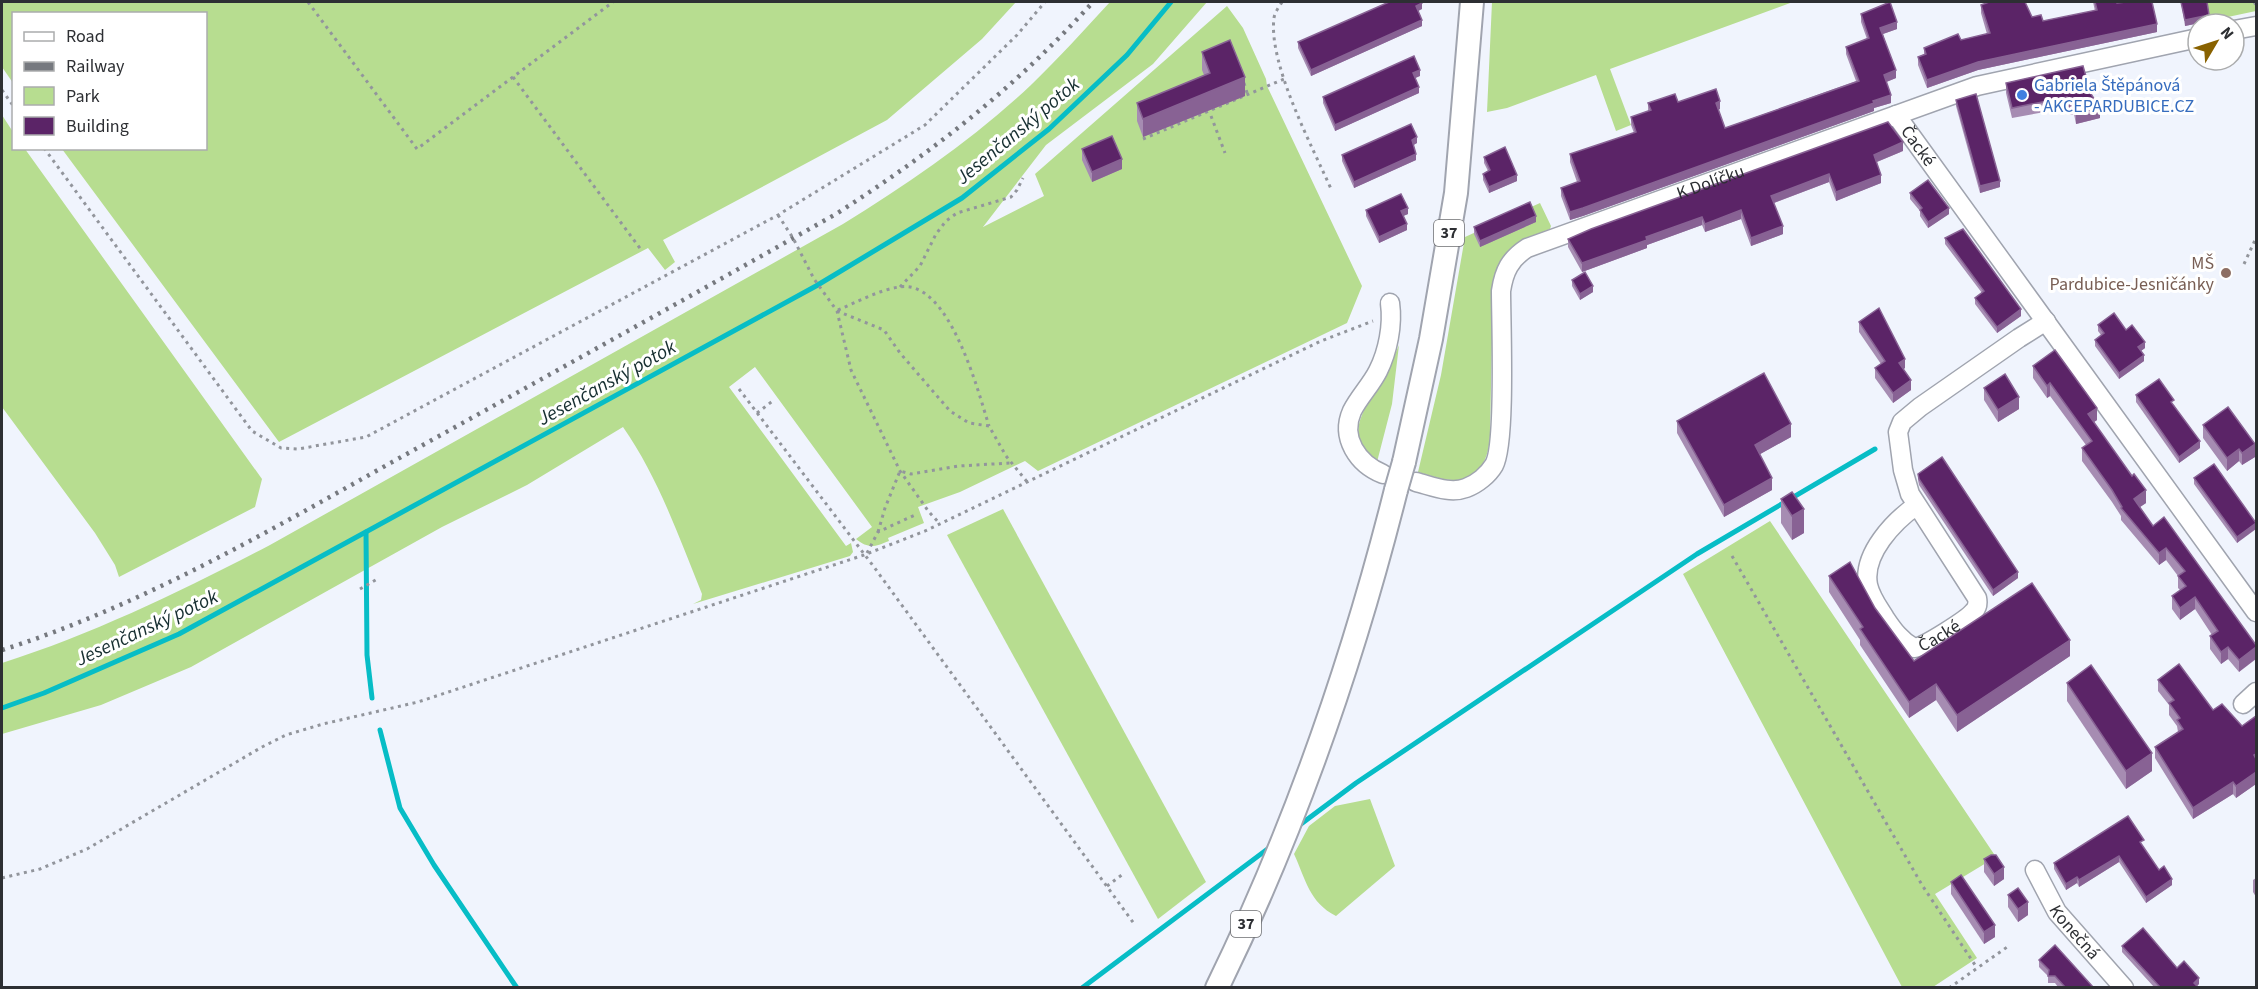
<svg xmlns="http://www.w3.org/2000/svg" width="2258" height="989" font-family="'Source Sans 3',sans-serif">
  <rect width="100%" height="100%" fill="#f0f4fd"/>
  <g fill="#b7dd90">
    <polygon points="2,2 1016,2 982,39 887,120 663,240 675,262 665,270 648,248 279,442 62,149 206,148 206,14 14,14 13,83 2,67"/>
    <path d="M1110,2h97l-54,62 -107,81 -63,82 61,-31 -9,-22 192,-168 16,22 23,51 1,7 95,200 -15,37 -309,148 -13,-10 -65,31 -42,15 6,16 -36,15 1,3c-15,6 -20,8 -33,-2l16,-12 -117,-160 -26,20 117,159 5,-3 2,9 -3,4 -157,48 8,-4 1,-6c-23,-57 -44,-117 -79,-167l-96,58 -85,42 -251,140 -90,38 -99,29v-71c94,-30 181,-73 268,-118l573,-321c66,-41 131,-85 188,-139 28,-27 53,-55 79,-83z"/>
    <polygon points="1492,2 1793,2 1610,69 1631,125 1616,131 1596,75 1507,108 1487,112"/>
    <polygon points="2205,2 2256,2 2256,11 2209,21"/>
    <polygon points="2,115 13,132 14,148 25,149 262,479 255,507 119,577 115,565 95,533 2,407"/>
    <path d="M1540,203l11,23 -1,3c-32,13 -49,22 -57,58l-3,149c-1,21 -10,44 -34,44 -13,1 -26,-5 -38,-8l23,-97 24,-138z"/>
    <path d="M1399,345l-7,59 -15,58c-40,-27 -6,-62 11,-90 4,-9 7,-18 11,-27z"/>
    <polygon points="1003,509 1206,882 1158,919 947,535"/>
    <polygon points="1770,521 1996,857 1935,894 1977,958 1933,987 1902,987 1683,574"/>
    <path d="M1370,799l25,67 -59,50c-27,-14 -30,-36 -42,-62l15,-28 26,-20z"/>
  </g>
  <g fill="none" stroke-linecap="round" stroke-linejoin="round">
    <g stroke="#07bdc6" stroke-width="5">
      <polyline points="366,532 367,655 372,698"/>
      <polyline points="2,708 44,693 179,634 816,286 962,198 1049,129 1127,55 1171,2"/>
      <polyline points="380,730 400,808 434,865 517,988"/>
      <polyline points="1297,827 1356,783 1697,554 1875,449"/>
      <polyline points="1082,988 1273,845"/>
    </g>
    <g stroke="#a0a4af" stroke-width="21">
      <g id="minor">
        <polyline points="2234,30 2256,26"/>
        <path id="s1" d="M1896,115l360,497"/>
        <path d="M1383,474c-25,-10 -43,-36 -31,-63 7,-14 19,-26 26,-40 10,-20 15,-46 12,-68"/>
        <path id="s2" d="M1416,482c16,4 34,12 50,6 11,-4 22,-13 28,-23 12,-21 7,-143 7,-174 3,-20 9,-32 26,-43l450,-162 221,-48"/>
        <path id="s3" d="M1917,505c-23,16 -55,49 -49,80 3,13 11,23 17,33 8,12 16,23 29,30 10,-1 54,-29 60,-37 4,-4 4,-8 3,-13l-67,-104 -7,-24 -5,-38 4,-10 18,-15 99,-69 27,-17"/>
        <polyline points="2243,704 2256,692"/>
        <path id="s4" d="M2035,870l22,42 67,76"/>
      </g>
    </g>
    <g stroke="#a0a4af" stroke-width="26">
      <g id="major">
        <polyline points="1404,462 1431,339 1456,193 1472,2"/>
        <path d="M1217,988c78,-159 136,-327 179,-498"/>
      </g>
    </g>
    <g stroke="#92959c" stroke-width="3" stroke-dasharray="3 4.5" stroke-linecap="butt">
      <polyline points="308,2 417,149 613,2"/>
      <path d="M1282,2c-3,5 -7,10 -8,16 -6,46 39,130 58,173"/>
      <polyline points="2254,2 2256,5"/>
      <polyline points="513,77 642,251"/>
      <polyline points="1244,83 1248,96"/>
      <polyline points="2,90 14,107"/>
      <polyline points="1211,116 1225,153"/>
      <polyline points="1143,139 1284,79"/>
      <polyline points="44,148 252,431 281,448 298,449 366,437 778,215 925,125 1017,35 1045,2"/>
      <polyline points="778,215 793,238 814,279 837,311 851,370 900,471 929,512 940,524"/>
      <polyline points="2244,264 2256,238"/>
      <polyline points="900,287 920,266 936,234 946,221 957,213 1011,197 1017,190 1023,178"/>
      <path d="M838,310c19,-8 41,-20 61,-23 50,-9 79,104 90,139"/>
      <polyline points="837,311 884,330 900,353 950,411 969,423 989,426 1006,456 1028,483"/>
      <polyline points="739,389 874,567 1135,925"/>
      <polyline points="757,413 774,400"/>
      <polyline points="878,532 885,508 900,471 911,474 958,466 1011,463"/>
      <polyline points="867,553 878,532 917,514"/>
      <polyline points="1732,556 1922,885 1977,968"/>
      <polyline points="360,589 379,578"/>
      <polyline points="2,878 40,869 87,849 262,747 286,735 323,724 418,702 864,555 925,531 1321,341 1373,321"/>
      <polyline points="1107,886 1123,874"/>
      <polyline points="1949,988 2010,945"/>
    </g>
    <use href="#minor" stroke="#fff" stroke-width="18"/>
    <use href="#major" stroke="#fff" stroke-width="22"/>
    <path stroke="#76797f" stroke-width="4.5" stroke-dasharray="3 6" stroke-linecap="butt" d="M2,650c139,-44 265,-118 392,-189 148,-82 295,-164 442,-247 98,-63 179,-126 257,-212"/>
    <g stroke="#a0a4af" stroke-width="26" stroke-linecap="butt">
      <polyline id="major-bridge" points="1396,490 1404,462"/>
    </g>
    <use href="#major-bridge" stroke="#fff" stroke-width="22"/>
  </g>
  <g fill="#a68cb2">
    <polygon points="2093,2 2116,2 2117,3 2157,32 1978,70 1927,88 1918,65 1918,57 1924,54 1924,48 1987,34 1981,13 1981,5 2032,17 2043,21 2095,11"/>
    <polygon points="2181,2 2207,2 2209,21 2185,26"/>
    <polygon points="1422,9 1418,11 1422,26 1311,76 1298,48 1298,42"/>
    <polygon points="1861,14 1897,29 1883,34 1896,78 1886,82 1891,103 1874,108 1874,111 1583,216 1570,220 1561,196 1561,188 1577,182 1570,162 1570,154 1634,133 1631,125 1631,117 1648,111 1648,103 1678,102 1720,109 1718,110 1725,128 1856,81 1846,54 1846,47 1867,39 1861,22"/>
    <polygon points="1202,52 1245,96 1143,137 1137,121 1137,103 1204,75 1202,70"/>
    <polygon points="1420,76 1415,78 1419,93 1335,131 1323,103 1323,97"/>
    <polygon points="2006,83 2091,94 2100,118 2076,124 2074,114 2069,115 2067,108 2012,118 2006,93"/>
    <polygon points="1956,100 2000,187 1980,193 1956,106"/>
    <polygon points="1417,143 1413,145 1416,160 1354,188 1342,161 1342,155"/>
    <polygon points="1082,149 1122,169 1092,182 1082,160"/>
    <polygon points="1903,151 1877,162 1881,183 1836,201 1829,182 1774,203 1783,234 1751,246 1741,219 1705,232 1702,225 1647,245 1647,248 1582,272 1568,247 1568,239"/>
    <polygon points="1484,157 1517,181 1489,193 1483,180 1483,174 1488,171 1484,163"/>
    <polygon points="1910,193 1949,214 1928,228 1920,216 1920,211 1910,199"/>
    <polygon points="1366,210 1408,214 1403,216 1407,230 1379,243 1366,216"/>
    <polygon points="1536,222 1480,247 1474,234 1474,227"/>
    <polygon points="1945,238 2021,316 1997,333 1975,304 1975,298 1982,293 1945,244"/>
    <polygon points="1572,280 1593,292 1580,300 1572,286"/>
    <polygon points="1859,322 1905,368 1903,369 1911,390 1893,403 1875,378 1875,368 1881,364 1859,332"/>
    <polygon points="2098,325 2126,330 2145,348 2141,351 2144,361 2119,379 2095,346 2095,340 2101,335 2098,331"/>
    <polygon points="2033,366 2097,420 2094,422 2146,503 2140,507 2153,526 2256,645 2239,672 2228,659 2221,664 2210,649 2210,636 2212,635 2195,609 2180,620 2172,609 2172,596 2180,590 2178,588 2178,576 2166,560 2159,565 2121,520 2121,516 2112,502 2082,461 2082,448 2086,445 2050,396 2047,398 2033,378"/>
    <polygon points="1984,388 2019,409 1998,422 1984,400"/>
    <polygon points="2136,395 2174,405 2200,448 2179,463 2136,402"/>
    <polygon points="1677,421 1791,437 1760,454 1772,490 1724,517 1677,433"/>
    <polygon points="2203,425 2255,457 2242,465 2239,461 2227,471 2203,438"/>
    <polygon points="1918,474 2018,578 1993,596 1919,485 1918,480"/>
    <polygon points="2194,478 2256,523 2237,543 2194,484"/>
    <polygon points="1781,499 1804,533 1792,540 1781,523"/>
    <polygon points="1829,576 1875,608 1914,661 2070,656 1957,732 1936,700 1909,718 1860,645 1860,640 1829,592"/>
    <polygon points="2158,680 2242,726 2256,716 2256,784 2236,798 2233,794 2193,819 2155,758 2155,747 2178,732 2177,726 2169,715 2169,705 2158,691"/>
    <polygon points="2067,683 2152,771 2126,789 2067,701"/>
    <polygon points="2144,846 2143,847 2159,870 2172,885 2146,903 2119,862 2079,887 2077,883 2066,890 2054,869 2054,863"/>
    <polygon points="1984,859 2004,879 1994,886 1984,872"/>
    <polygon points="2256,878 2256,897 2253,892 2253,880"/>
    <polygon points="1951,882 1995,937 1984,944 1951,894"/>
    <polygon points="2008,895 2028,915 2018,922 2008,907"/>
    <polygon points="2122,946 2177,968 2199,984 2197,986 2198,987 2154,987 2122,952"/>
    <polygon points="2039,960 2093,987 2058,987 2055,983 2048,983 2048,976 2039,967"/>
  </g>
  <g fill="#886294">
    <polygon points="1422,3 1422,9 1416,12 1416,6"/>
    <polygon points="2209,15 2209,21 2185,26 2185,20"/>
    <polygon points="1422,20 1422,26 1311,76 1311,70"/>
    <polygon points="1897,22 1897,29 1880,35 1880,28"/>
    <polygon points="2157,24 2157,32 1978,70 1927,88 1927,80 1978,62"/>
    <polygon points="1420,70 1420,76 1413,79 1413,73"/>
    <polygon points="1896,70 1896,78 1884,83 1884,75"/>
    <polygon points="1245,77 1245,96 1143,137 1143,119"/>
    <polygon points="1419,87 1419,93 1335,131 1335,125"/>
    <polygon points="1891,95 1891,103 1874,108 1874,111 1583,216 1570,220 1570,212"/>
    <polygon points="1720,101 1720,109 1716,110 1716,103"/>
    <polygon points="2074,103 2074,114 2069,115 2069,104"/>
    <polygon points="2100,108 2100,118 2076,124 2076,113"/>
    <polygon points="1417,137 1417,143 1412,146 1412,140"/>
    <polygon points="1903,142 1903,151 1874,163 1874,155"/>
    <polygon points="1416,154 1416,160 1354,188 1354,182"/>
    <polygon points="1122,159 1122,169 1092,182 1092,172"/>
    <polygon points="1829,174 1829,182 1771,204 1771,196"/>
    <polygon points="1517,175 1517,181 1489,193 1489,187"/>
    <polygon points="1881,175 1881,183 1836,201 1836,192"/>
    <polygon points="2000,181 2000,187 1980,193 1980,186"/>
    <polygon points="1408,208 1408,214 1401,217 1401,211"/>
    <polygon points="1949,208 1949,214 1928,228 1928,222"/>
    <polygon points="1741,210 1741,219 1705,232 1705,224"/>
    <polygon points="1536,216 1536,222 1480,247 1480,241"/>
    <polygon points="1702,217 1702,225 1647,245 1647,248 1582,272 1582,263 1646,237"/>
    <polygon points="1407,224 1407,230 1379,243 1379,237"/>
    <polygon points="1783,226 1783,234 1751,246 1751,238"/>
    <polygon points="1593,286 1593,292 1580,300 1580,294"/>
    <polygon points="2021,309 2021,316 1997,333 1997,327"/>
    <polygon points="2145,342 2145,348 2138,353 2138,347"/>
    <polygon points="2144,355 2144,361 2119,379 2119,373"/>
    <polygon points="1905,359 1905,368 1899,373 1899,363"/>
    <polygon points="1911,380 1911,390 1893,403 1893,393"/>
    <polygon points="2050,383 2050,396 2047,398 2047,386"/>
    <polygon points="2019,397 2019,409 1998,422 1998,410"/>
    <polygon points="2097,408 2097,420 2088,426 2088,414"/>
    <polygon points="1791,424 1791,437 1755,457 1755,445"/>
    <polygon points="2200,441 2200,448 2179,463 2179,457"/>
    <polygon points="2255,444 2255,457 2242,465 2242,453"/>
    <polygon points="2239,449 2239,461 2227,471 2227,458"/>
    <polygon points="1772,478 1772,490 1724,517 1724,505"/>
    <polygon points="2146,490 2146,503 2134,511 2134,499"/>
    <polygon points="1804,509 1804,533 1792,540 1792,516"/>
    <polygon points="2256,523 2256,529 2237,543 2237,537"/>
    <polygon points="2166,548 2166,560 2159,565 2159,553"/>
    <polygon points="2018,572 2018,578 1993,596 1993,590"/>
    <polygon points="2195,597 2195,609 2180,620 2180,608"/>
    <polygon points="2070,640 2070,656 1957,732 1957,715"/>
    <polygon points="2228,647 2228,659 2221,664 2221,652"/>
    <polygon points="2256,647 2256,659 2239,672 2239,660"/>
    <polygon points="1936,684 1936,700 1909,718 1909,702"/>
    <polygon points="2152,753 2152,771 2126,789 2126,771"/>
    <polygon points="2256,772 2256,784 2236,798 2236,786"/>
    <polygon points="2233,782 2233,794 2193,819 2193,808"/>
    <polygon points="2119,856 2119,862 2079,887 2079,880"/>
    <polygon points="2004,867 2004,879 1994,886 1994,874"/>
    <polygon points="2077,877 2077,883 2066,890 2066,884"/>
    <polygon points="2172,879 2172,885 2146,903 2146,897"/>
    <polygon points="2028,902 2028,915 2018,922 2018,909"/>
    <polygon points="1995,925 1995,937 1984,944 1984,932"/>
    <polygon points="2199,978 2199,984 2195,987 2194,983"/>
  </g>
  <g fill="#5b2467" stroke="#886294" stroke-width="1.5">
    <polygon points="1389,2 1422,2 1422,3 1416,6 1422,20 1311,70 1298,42"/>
    <polygon points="1890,2 1897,22 1880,28 1896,70 1884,75 1891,95 1873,101 1874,103 1583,208 1570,212 1561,188 1580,181 1570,154 1636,132 1631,117 1651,110 1648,103 1675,94 1678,102 1716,89 1720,101 1716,103 1725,128 1859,81 1846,47 1869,38 1861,14"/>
    <polygon points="1989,2 2025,2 2032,17 2041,15 2043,21 2097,10 2095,2 2116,2 2117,3 2126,2 2152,2 2157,24 1978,62 1927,80 1918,57 1926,54 1924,48 1958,34 1961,40 1990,33 1981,5"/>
    <polygon points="2181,2 2207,2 2209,15 2185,20"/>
    <polygon points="1230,40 1245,77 1143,119 1137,103 1210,73 1202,52"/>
    <polygon points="1414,56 1420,70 1413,73 1419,87 1335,125 1323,97"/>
    <polygon points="2083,66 2091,94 2100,108 2076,113 2074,103 2069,104 2067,97 2012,108 2006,83"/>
    <polygon points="1976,94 2000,181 1980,186 1956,100"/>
    <polygon points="1888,122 1903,142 1874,155 1881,175 1836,192 1829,174 1771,196 1783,226 1751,238 1741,210 1705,224 1702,217 1646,237 1647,240 1582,263 1568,239 1591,229"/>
    <polygon points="1411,124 1417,137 1412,140 1416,154 1354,182 1342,155"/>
    <polygon points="1112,136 1122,159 1092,172 1082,149"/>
    <polygon points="1505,147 1517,175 1489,187 1483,174 1490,170 1484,157"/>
    <polygon points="1928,180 1949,208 1928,222 1920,210 1922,208 1910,193"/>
    <polygon points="1401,194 1408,208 1401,211 1407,224 1379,237 1366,210"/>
    <polygon points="1530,202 1536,216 1480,241 1474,227"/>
    <polygon points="1963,229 2021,309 1997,327 1975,298 1984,291 1945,238"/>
    <polygon points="1585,272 1593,286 1580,294 1572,280"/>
    <polygon points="1879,308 1905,359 1899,363 1911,380 1893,393 1875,368 1885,361 1859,322"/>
    <polygon points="2114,313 2126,330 2132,325 2145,342 2138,347 2144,355 2119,373 2095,340 2104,333 2098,325"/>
    <polygon points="2055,350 2097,408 2088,414 2132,476 2134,474 2146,490 2134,499 2153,526 2164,517 2256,645 2256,647 2239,660 2228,647 2221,652 2210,636 2218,631 2195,597 2180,608 2172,596 2186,586 2178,576 2185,571 2166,548 2159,553 2121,508 2122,507 2112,490 2082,448 2092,441 2050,383 2047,386 2033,366"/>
    <polygon points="1764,373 1791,424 1755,445 1772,478 1724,505 1677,421"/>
    <polygon points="2005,374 2019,397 1998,410 1984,388"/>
    <polygon points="2159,379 2174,400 2171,402 2200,441 2179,457 2136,395"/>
    <polygon points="2228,407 2255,444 2242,453 2239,449 2227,458 2203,425"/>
    <polygon points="1942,457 2018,572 1993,590 1919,479 1918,474"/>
    <polygon points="2214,464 2256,523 2237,537 2194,478"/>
    <polygon points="1792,492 1804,509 1792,516 1781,499"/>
    <polygon points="1850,562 1875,608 1914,661 2032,583 2070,640 1957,715 1936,684 1909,702 1860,629 1863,627 1829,576"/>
    <polygon points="2179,664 2213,710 2222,704 2242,726 2256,716 2256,754 2254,755 2256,759 2256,772 2236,786 2233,782 2193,808 2155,747 2183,729 2177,720 2180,718 2169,703 2174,700 2158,680"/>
    <polygon points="2091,665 2152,753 2126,771 2067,683"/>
    <polygon points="2128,816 2144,840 2140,842 2159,870 2164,866 2172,879 2146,897 2119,856 2079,880 2077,877 2066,884 2054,863"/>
    <polygon points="1991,855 1996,855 2004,867 1994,874 1984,859"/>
    <polygon points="1961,875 1995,925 1984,932 1951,882"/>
    <polygon points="2018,888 2028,902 2018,909 2008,895"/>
    <polygon points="2143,928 2177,968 2184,961 2199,978 2194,983 2198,987 2160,987 2122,946"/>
    <polygon points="2055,945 2093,987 2065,987 2055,976 2048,976 2049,970 2039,960"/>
  </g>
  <circle fill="#3f7fe0" stroke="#fff" stroke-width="2" cx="2022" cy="95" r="6"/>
  <circle fill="#8d6e63" stroke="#fff" stroke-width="2" cx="2226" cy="273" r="6"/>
  <g text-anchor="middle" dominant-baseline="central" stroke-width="6" stroke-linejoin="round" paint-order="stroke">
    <g fill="#fff" stroke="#6c6d70" stroke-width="1.5">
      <rect x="1434" y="220" width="30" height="26" rx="4.5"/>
      <rect x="1231" y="911" width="30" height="26" rx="4.5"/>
    </g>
    <g font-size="16" font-weight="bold" fill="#2d2f33">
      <text x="1449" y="233">37</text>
      <text x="1246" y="924">37</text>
    </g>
    <g font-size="18" fill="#366cbe" stroke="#fff" text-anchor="start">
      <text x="2034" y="85">Gabriela Štěpánová<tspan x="2034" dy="21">- AKCEPARDUBICE.CZ</tspan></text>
    </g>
    <g font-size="18" fill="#2d2f33" stroke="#fff">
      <text stroke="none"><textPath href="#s1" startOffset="38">Čacké</textPath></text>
      <text stroke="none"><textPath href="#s2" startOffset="510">K Dolíčku</textPath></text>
      <text stroke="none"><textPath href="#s3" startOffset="206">Čacké</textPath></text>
      <text stroke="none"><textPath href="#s4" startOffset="74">Konečná</textPath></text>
    </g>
    <g font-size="18" fill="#785e54" stroke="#fff" text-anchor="end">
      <text x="2214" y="263">MŠ<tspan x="2214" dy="21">Pardubice-Jesničánky</tspan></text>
    </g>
    <g font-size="20" font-style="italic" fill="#172f31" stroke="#fff">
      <text transform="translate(1018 131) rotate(-40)">Jesenčanský potok</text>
      <text transform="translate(607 383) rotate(-29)">Jesenčanský potok</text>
      <text transform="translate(147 628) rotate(-25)">Jesenčanský potok</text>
    </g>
  </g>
  <rect width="2258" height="989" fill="none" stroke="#2d2f33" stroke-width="6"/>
  <rect x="12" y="12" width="195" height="138" fill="#ffffff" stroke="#abacad" stroke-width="1.5"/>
  <rect x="24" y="32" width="30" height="9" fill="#ffffff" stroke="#abacad" stroke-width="1.5"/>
  <text x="66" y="42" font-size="18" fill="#2d2f33">Road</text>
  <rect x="24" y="62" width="30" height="9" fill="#76797f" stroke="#abacad" stroke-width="1.5"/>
  <text x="66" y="72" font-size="18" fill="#2d2f33">Railway</text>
  <rect x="24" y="87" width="30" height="18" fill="#b7dd90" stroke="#abacad" stroke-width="1.5"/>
  <text x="66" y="102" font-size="18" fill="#2d2f33">Park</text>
  <rect x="24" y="117" width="30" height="18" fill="#5b2467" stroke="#abacad" stroke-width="1.5"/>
  <text x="66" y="132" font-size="18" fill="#2d2f33">Building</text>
  <g transform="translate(2216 42) rotate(51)"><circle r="28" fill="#ffffff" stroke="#abacad" stroke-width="1.5"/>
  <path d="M0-4.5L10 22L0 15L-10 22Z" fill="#896200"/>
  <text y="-9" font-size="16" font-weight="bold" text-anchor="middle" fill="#2d2f33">N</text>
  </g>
</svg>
